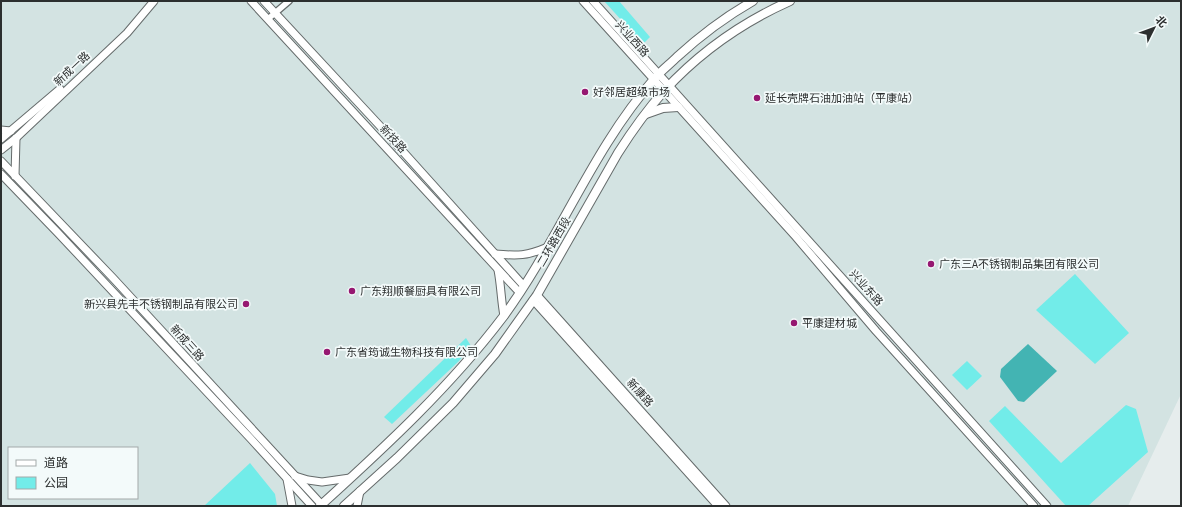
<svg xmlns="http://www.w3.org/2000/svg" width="1182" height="507" font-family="'Source Sans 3','Noto Sans SC',sans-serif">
  <rect width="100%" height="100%" fill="#e6eded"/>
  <path fill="#d3e3e2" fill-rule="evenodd" d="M1,1h1180v393l-53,112h-1127zM9,448h128v50h-128z"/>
  <g fill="#72ece9">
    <polygon points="604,1 619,1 650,37 643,44"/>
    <polygon points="1075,274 1129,333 1095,364 1036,310"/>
    <polygon points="466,338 471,346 459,361 392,424 384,417"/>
    <polygon points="967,361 982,376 967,390 952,375"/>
    <polygon points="1126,405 1136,409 1148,452 1088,506 1066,506 989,421 1005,406 1061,463"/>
    <polygon points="250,463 275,494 277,506 204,506"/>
  </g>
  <polygon fill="#43b4b3" points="1028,344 1057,371 1024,402 1018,401 1000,377 1001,369"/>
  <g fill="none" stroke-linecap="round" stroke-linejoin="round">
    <g stroke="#656b6b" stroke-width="8">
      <polyline id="minor" points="268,19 289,1"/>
    </g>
    <g stroke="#656b6b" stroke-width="9">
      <g id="tertiary">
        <polyline points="251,1 519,292"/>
        <polyline points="264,1 380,126 523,285"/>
        <polyline points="583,1 796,237 876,331 1034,506"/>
        <polyline points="593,1 1047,506"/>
        <polyline points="1,130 11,131"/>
        <polyline points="1,139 60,89"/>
        <polyline points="1,150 16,138 127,33 154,1"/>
        <polyline points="1,161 113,278 323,506"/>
        <polyline points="1,174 58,233 251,439 312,506"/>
        <polyline points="15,176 16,138"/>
        <path d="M495,254c23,2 32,2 53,-7"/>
        <path d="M498,270c3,15 3,30 6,46"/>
        <polyline points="537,295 726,506"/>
        <polyline points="533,300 718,506"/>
        <polyline points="295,476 308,480 322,482 350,478"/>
        <polyline points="287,479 292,506"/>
        <polyline points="357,506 360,491"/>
      </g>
    </g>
    <g stroke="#656b6b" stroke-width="10">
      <g id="primary">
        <polyline points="646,114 663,108 678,107"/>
        <path d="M320,506c65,-59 130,-119 183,-189 56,-76 89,-168 152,-239 7,-8 15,-14 22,-21 24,-22 48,-40 76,-56"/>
        <path d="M344,506l53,-48 56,-55 42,-49 42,-59 81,-142c14,-22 29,-43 46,-62 35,-38 79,-69 126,-90"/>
      </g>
    </g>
    <use href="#minor" stroke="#fff" stroke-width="5.5"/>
    <use href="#tertiary" stroke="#fff" stroke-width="7"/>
    <use href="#primary" stroke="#fff" stroke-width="8"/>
  </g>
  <g fill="#961871" stroke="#f3fafa" stroke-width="1.5">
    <circle cx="585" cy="92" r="4"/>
    <circle cx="757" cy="98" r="4"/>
    <circle cx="931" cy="264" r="4"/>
    <circle cx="352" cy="291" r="4"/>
    <circle cx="246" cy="304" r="4"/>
    <circle cx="794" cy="323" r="4"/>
    <circle cx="327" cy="352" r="4"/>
  </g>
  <g text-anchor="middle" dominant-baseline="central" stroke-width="3.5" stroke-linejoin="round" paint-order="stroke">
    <g font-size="11" fill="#2c2f2f" stroke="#f3fafa">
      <text transform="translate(632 39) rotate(48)">兴业西路</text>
      <text transform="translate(72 69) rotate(-43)">新成一路</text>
      <text transform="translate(393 139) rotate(47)">新技路</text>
      <text transform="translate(554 242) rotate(-60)">二环路西段</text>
      <text transform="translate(866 288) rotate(48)">兴业东路</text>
      <text transform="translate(187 343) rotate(48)">新成三路</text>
      <text transform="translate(640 393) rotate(48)">新康路</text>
    </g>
    <g font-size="11" fill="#2c2f2f" stroke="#f3fafa" text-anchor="start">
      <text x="593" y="92">好邻居超级市场</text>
      <text x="765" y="98">延长壳牌石油加油站（平康站）</text>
      <text x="939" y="264">广东三A不锈钢制品集团有限公司</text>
      <text x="360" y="291">广东翔顺餐厨具有限公司</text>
      <text x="238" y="304" text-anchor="end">新兴县先丰不锈钢制品有限公司</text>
      <text x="802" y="323">平康建材城</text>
      <text x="335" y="352">广东省筠诚生物科技有限公司</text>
    </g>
  </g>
  <rect width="1182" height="507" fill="none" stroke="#2c2f2f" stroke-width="4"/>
  <rect x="8" y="447" width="130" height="52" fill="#f3fafa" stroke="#a3a9a9"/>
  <rect x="16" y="460" width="20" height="6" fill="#ffffff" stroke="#a3a9a9"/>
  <text x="44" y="467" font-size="12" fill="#2c2f2f">道路</text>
  <rect x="16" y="477" width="20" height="12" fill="#72ece9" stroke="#a3a9a9"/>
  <text x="44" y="487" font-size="12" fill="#2c2f2f">公园</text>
  <g transform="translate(1154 28) rotate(48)" stroke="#f3fafa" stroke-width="3" paint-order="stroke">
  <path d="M0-3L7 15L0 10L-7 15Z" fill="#2c2f2f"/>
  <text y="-6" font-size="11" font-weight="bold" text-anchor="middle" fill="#2c2f2f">北</text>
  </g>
</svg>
